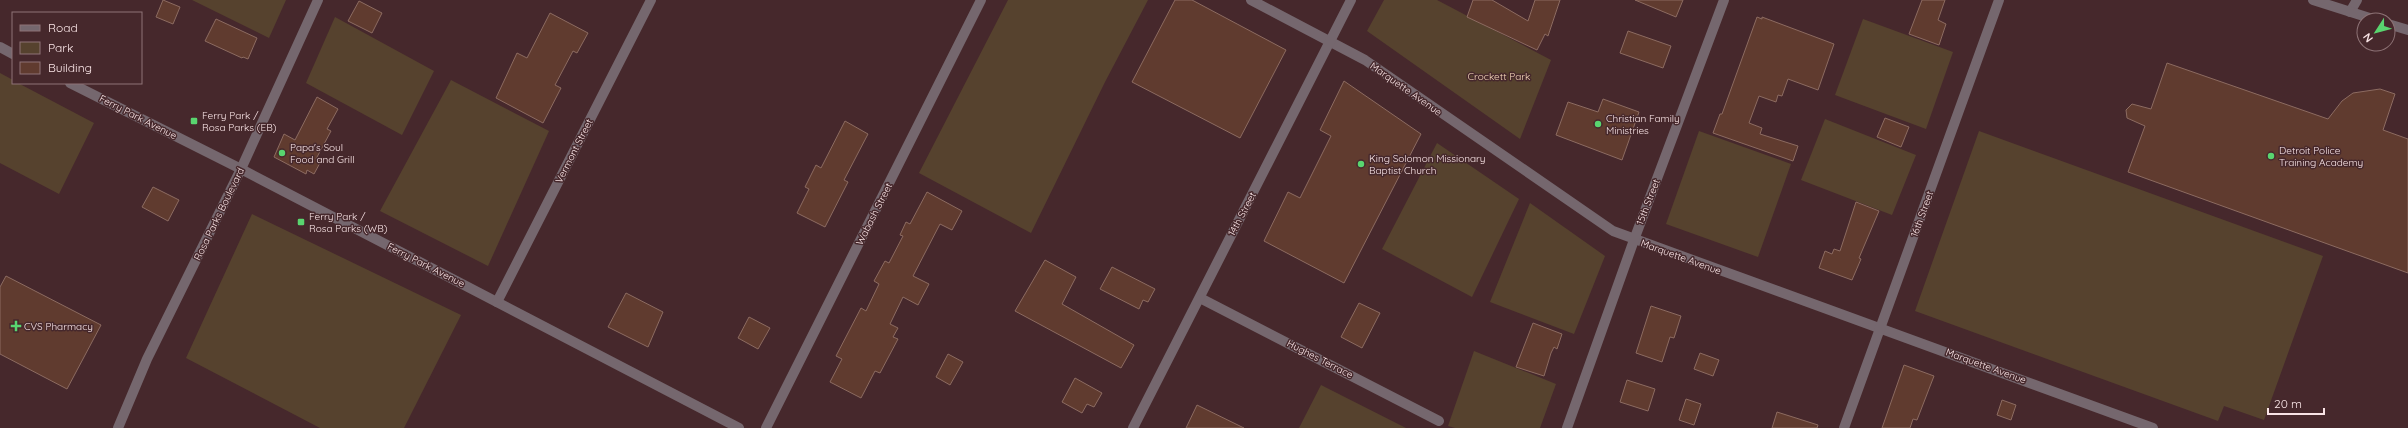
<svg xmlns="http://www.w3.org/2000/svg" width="2408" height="428" font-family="Quicksand,sans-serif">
  <rect width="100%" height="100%" fill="#46282c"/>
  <g fill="#56422e">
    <polygon points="192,0 286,0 269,38"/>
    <polygon points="1008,0 1148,0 1105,82 1031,233 919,173"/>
    <polygon points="1384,0 1437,0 1551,60 1520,139 1367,31"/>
    <polygon points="335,17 434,71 402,135 306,83"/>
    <polygon points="1863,19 1953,52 1926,129 1835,95"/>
    <polygon points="0,73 13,80 13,83 18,83 94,123 59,194 0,163"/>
    <polygon points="451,80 549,131 488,266 380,211"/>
    <polygon points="1825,119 1916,155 1892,215 1801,180"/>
    <polygon points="1699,131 1791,164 1758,257 1666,224"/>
    <polygon points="1979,131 2323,256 2264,420 2224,406 2218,421 1915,311"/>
    <polygon points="1437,143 1519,199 1472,297 1382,249"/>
    <polygon points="1530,203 1605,256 1574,334 1490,302"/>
    <polygon points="252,214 461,315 404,428 320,428 186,358"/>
    <polygon points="1474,351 1556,384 1540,428 1455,428 1448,426"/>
    <polygon points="1321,385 1406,428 1299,428"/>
  </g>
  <g fill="#603b2f" stroke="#8c6b61">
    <polygon points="163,0 180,7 173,24 156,17"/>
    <polygon points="1175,0 1192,0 1286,50 1240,138 1132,82"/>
    <polygon points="1473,0 1492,0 1528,21 1535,0 1560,0 1548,36 1545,34 1537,50 1467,17"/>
    <polygon points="1635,0 1683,0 1676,17"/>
    <polygon points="1922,0 1945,0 1938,20 1946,24 1939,45 1909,34"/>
    <polygon points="359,1 382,13 372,33 348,21"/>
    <polygon points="550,13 588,33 577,53 573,51 555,85 561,88 543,123 496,98 517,53 527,58"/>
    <polygon points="1757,17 1762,19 1762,17 1834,44 1818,90 1788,79 1782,96 1778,95 1776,102 1759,96 1749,123 1762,128 1760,134 1798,146 1793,161 1713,133 1720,114 1722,114"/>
    <polygon points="216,19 257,38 248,59 243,57 242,58 205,41"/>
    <polygon points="1628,31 1671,46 1663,68 1620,53"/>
    <polygon points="2167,63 2328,119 2342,101 2353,93 2380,89 2395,94 2383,130 2408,139 2408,273 2128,172 2145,126 2127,118 2126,110 2132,104 2151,109"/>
    <polygon points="1344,81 1421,134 1344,283 1264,241 1288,192 1300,198 1331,136 1320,130"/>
    <polygon points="317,97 338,109 327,129 331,131 316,159 321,161 314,174 307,170 306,174 274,157 284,134 295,140"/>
    <polygon points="1603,99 1639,112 1622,160 1556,135 1568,102 1598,112"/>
    <polygon points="1885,118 1909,127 1901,147 1877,137"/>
    <polygon points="845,121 868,134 844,180 848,182 825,227 797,213 809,189 805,187 816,165 821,168"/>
    <polygon points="153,187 179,200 168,221 142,207"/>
    <polygon points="927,192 962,211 952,230 940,224 913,276 929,284 918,305 903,297 890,324 898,328 893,337 898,339 880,373 875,371 861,398 830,382 842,359 836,356 861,308 866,311 879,284 874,281 885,261 889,263 903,236 900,235 906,222 910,224"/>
    <polygon points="1856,202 1879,211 1859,258 1861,259 1852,280 1819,268 1825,251 1832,254 1834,249 1840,251"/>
    <polygon points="1045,260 1076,277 1062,304 1134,345 1121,368 1015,311"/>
    <polygon points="1112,267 1155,289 1148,302 1143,300 1139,309 1100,289"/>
    <polygon points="6,276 101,325 67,389 0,354 0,287"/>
    <polygon points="626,293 663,312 648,347 608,327"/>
    <polygon points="1359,303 1380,313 1362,348 1341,337"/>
    <polygon points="1651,306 1681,316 1674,338 1670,337 1662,362 1636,353"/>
    <polygon points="749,317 770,328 758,349 738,338"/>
    <polygon points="1533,323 1562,334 1557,349 1554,347 1551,353 1544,376 1516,367"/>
    <polygon points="1700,353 1719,360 1713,376 1694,369"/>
    <polygon points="948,354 963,362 950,385 936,377"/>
    <polygon points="1904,365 1934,376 1917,420 1913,419 1910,428 1882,428"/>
    <polygon points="1075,378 1102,393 1094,407 1087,404 1082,413 1062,402"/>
    <polygon points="1627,380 1655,389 1648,411 1620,402"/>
    <polygon points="1686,399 1701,404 1694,425 1679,420"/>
    <polygon points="2002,400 2016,405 2011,420 1997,415"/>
    <polygon points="1197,405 1244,428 1186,428"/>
    <polygon points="1777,412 1818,425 1817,428 1772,428"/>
  </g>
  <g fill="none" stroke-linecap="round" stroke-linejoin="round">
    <g stroke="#75676e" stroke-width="10">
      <polyline points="1251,0 1365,60 1613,231 2153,428"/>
      <polyline points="2350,12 2357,0"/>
      <polyline points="0,47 13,54"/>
      <polyline points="70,83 241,169 739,428"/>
      <polyline points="1200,298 1439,421"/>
      <polyline points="497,302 651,0"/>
      <polyline points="766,428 981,0"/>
      <polyline points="1567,428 1634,240 1724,0"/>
      <polyline points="1844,428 1999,0"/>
    </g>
    <g stroke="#75676e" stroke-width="10">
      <polyline points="2313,0 2376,20"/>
      <polyline points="2388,24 2408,30"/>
      <polyline points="118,428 147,359 241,169 318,0"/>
      <polyline points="1133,428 1351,0"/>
    </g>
  </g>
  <g fill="#59d56f" stroke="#46282c" stroke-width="1.5">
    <rect x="190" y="117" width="8" height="8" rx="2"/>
    <circle cx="1598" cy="124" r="4"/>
    <circle cx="282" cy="153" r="4"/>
    <circle cx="2271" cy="156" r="4"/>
    <circle cx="1361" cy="164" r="4"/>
    <rect x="297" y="218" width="8" height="8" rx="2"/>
    <path d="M14 320h4v4h4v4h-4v4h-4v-4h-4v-4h4z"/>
  </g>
  <g text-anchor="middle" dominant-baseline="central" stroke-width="3" stroke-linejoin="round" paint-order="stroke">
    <g font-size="10" fill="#f9dbbd" stroke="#46282c">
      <text x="1499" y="76">Crockett Park</text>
    </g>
    <g font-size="10" fill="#f9e4e6" stroke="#46282c">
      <text transform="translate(1406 89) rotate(35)">Marquette Avenue</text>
      <text transform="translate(138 117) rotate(27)">Ferry Park Avenue</text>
      <text transform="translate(574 151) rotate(-63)">Vermont Street</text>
      <text transform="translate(1648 202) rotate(-69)">15th Street</text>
      <text transform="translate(219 214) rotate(-64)">Rosa Parks Boulevard</text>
      <text transform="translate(874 214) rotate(-63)">Wabash Street</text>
      <text transform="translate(1242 214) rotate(-62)">14th Street</text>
      <text transform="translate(1922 214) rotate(-70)">16th Street</text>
      <text transform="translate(1681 257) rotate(20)">Marquette Avenue</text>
      <text transform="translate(426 265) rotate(27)">Ferry Park Avenue</text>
      <text transform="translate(1320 359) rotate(27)">Hughes Terrace</text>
      <text transform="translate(1986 366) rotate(20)">Marquette Avenue</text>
    </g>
    <g font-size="10" fill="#f9e4e6" stroke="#46282c" text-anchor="start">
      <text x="202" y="115">Ferry Park /<tspan x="202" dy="12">Rosa Parks (EB)</tspan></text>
      <text x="1606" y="118">Christian Family<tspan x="1606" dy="12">Ministries</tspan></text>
      <text x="290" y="147">Papa's Soul<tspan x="290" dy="12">Food and Grill</tspan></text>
      <text x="2279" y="150">Detroit Police<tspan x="2279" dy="12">Training Academy</tspan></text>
      <text x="1369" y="158">King Solomon Missionary<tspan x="1369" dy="12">Baptist Church</tspan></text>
      <text x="309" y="216">Ferry Park /<tspan x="309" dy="12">Rosa Parks (WB)</tspan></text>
      <text x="24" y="326">CVS Pharmacy</text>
    </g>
  </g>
  <rect x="12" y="12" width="130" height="72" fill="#46282c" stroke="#8e7376"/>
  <rect x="20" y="25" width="20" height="6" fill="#75676e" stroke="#8e7376"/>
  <text x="48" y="32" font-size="12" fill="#f9e4e6">Road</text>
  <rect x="20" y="42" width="20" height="12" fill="#56422e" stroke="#8e7376"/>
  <text x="48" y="52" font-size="12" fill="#f9e4e6">Park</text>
  <rect x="20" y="62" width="20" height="12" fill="#603b2f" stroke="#8e7376"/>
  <text x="48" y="72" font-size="12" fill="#f9e4e6">Building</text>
  <g transform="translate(2376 32) rotate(234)"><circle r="19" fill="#46282c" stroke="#8e7376"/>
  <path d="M0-3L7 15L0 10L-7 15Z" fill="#59d56f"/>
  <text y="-6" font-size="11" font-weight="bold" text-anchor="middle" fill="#f9e4e6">N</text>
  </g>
  <path d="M2268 408v6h56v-6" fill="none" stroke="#f9e4e6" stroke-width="2"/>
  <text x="2274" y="408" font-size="12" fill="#f9e4e6" stroke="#46282c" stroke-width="3" paint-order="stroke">20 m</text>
</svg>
